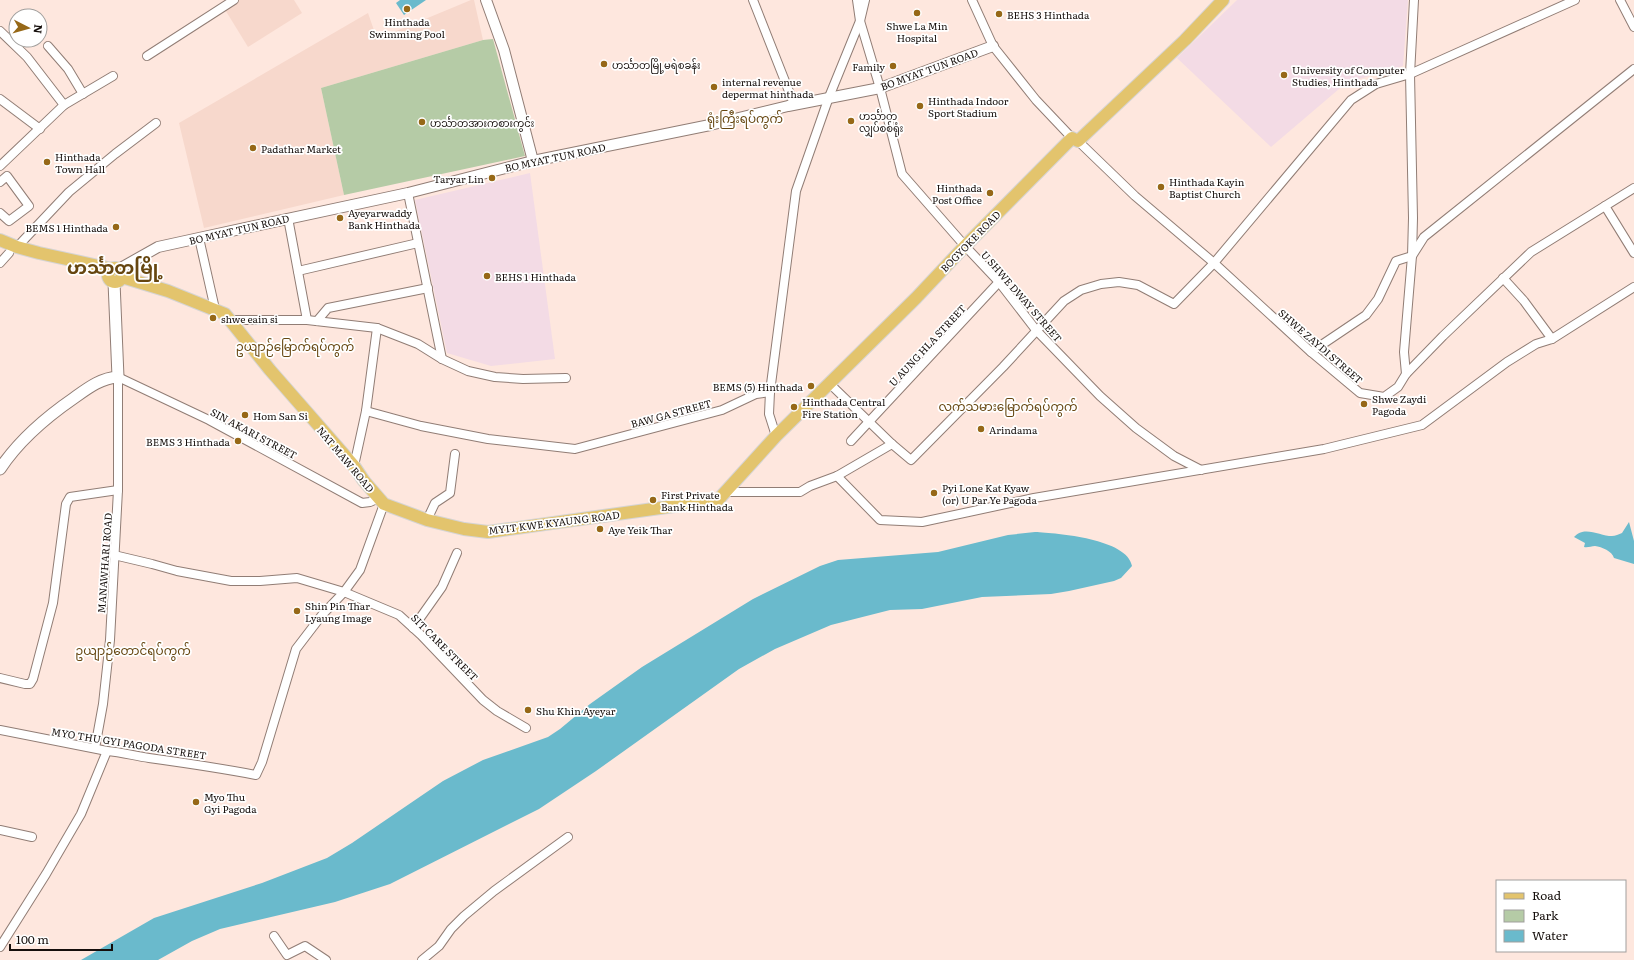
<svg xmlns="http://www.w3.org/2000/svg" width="1634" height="960" font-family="Literata,'Noto Sans Myanmar',serif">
  <rect width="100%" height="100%" fill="#fee7de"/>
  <g fill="#f7d8cc">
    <polygon points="236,0 294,0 302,13 248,47 224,8"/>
    <polygon points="471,0 474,0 483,40 321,88 344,195 204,228 179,123 368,13 377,39"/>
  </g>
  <g fill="#f3dbe5">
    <polygon points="1237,0 1408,0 1403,66 1346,83 1271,147 1177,58"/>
    <polygon points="530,173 555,359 491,366 447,353 415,200"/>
  </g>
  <polygon fill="#b5cba6" points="493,39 525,156 344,195 321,88 483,40"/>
  <g fill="#6abacc">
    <polygon points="400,0 426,0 404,15 396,3"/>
    <path d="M1629,522l5,19v23l-20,-6c-2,-7 -12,-11 -19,-12 -4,0 -7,2 -11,1l1,-4 -11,-6c10,-12 26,-1 38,-1 3,0 7,-2 10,-3z"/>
    <path d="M1035,532c22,1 93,7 97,34l-11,12 -7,3 -45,10 -18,3 -69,3 -60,12 -32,1 -59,15 -56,24 -36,20 -143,102 -57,38 -149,75 -55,18 -115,27 -28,12 -34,19h-77l73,-42 108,-35 65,-25 25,-15 91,-62 40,-21 65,-23 12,-8 30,-25 52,-37 111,-68 67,-33 18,-6 100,-8 70,-17z"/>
  </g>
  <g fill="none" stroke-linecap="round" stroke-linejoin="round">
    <g stroke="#917d75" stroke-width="10">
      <g id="minor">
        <polyline points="753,0 794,104"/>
        <polyline points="857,0 860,21 880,88 902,174 965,246 999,282 1036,330 1100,396 1136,428 1174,456 1201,470"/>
        <polyline points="972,0 993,46 1036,100 1072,138"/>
        <polyline points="1620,0 1634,27"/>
        <polyline points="0,31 27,57 64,105"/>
        <polyline points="48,46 68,69 83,94"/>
        <polyline points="147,56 234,0"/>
        <polyline points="0,99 40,129"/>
        <polyline points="1078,141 1135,196 1214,263 1311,352 1360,393 1384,397 1398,387 1406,374 1443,336 1531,252 1634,188"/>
        <polyline points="0,166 64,105 113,76"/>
        <polyline points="0,182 7,176 29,206 9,221 0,213"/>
        <polyline points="408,193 442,359"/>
        <polyline points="1605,206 1634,253"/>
        <polyline points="288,218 307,320"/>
        <polyline points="199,238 215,309"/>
        <polyline points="17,247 69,192 115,154 156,123"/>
        <polyline points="0,263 9,253"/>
        <polyline points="298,271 418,243"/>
        <polyline points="1503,278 1524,301 1552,339"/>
        <polyline points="230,320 307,320 377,328 418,344 442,359 468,371 495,377 523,379 566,378"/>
        <polyline points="317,321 328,308 428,288"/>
        <polyline points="1311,352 1366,315 1378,299 1396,261 1412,256 1424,237 1634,69"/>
        <polyline points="1406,374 1404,352 1412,256 1413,218 1410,74 1414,0"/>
        <polyline points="829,383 892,444 911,460 1003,367 1064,301 1081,290 1101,284 1119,282 1138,285 1174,304 1214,263 1351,100 1376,84 1410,74 1575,0"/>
        <polyline points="366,411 421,426 488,439 575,449 722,410 756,394 770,392"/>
        <polyline points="776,436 769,414 770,392 796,191 829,97 860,21 865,0"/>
        <polyline points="851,441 999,282"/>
        <polyline points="354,466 366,411 377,328"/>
        <polyline points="837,476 880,520 922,522 1034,498 1324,449 1422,425 1507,362 1536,344 1552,339 1634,287"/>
        <polyline points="724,492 800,492 810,486 837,476 892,444"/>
        <polyline points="427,520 435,503 450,493 455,454"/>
        <polyline points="114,555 152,564 177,571 231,581 260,581 297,578 344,592 399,615 421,635 483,700 497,711 526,728"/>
        <polyline points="413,628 442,587 457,553"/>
        <polyline points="0,678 25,684 30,684 33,679 53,603 66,504 70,497 118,490"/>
        <path d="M0,730l107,21c14,1 28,5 42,7 36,5 71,10 107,17l6,-13 34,-113 26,-34 22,-23 16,-22 24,-66"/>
        <polyline points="95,748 103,704 110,640 118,490 118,377 209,420 362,503 370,502 379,498"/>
        <polyline points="0,830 32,837"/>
        <polyline points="274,936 287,955 305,946 326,960"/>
        <polyline points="0,947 46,874 81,814 107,751"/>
        <polyline points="422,960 439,946 451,929 464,916 494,891 568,837"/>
      </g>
    </g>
    <g stroke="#917d75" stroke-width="12">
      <g id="tertiary">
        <polyline points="486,0 504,50 533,161"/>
        <polyline points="119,269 158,247 199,238 408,193 533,161 710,125 788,106 880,88 993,46"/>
      </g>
    </g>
    <g stroke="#917d75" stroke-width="13">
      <path id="secondary" d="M0,469c19,-29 45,-51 74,-71 14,-10 27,-20 44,-21l-4,-95"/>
    </g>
    <g stroke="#d5d4d3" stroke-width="14">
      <g id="primary">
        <polyline points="0,240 17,247 39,253 112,269"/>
        <circle cx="115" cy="275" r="7"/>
        <polyline points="122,277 168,291 225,314 270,370 354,466 364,481 384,504 427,520 464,529 488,532 718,500 776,436 916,298 965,246 1070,140 1072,138 1078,141 1185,40 1223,0"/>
      </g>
    </g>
    <use href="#minor" stroke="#fff" stroke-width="8"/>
    <use href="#tertiary" stroke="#fff" stroke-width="10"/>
    <use href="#secondary" stroke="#fff" stroke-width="11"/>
    <use href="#primary" stroke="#e3c46d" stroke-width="12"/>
  </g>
  <g fill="#966817" stroke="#fff" stroke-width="1.5">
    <circle cx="407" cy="9" r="4"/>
    <circle cx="917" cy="13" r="4"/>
    <circle cx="999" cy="14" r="4"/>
    <circle cx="604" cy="64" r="4"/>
    <circle cx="893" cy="66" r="4"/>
    <circle cx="1284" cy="75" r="4"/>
    <circle cx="714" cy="87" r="4"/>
    <circle cx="920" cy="106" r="4"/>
    <circle cx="851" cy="121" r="4"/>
    <circle cx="422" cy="122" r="4"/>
    <circle cx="253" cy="148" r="4"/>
    <circle cx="47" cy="162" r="4"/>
    <circle cx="492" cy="178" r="4"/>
    <circle cx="1161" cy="187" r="4"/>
    <circle cx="990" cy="193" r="4"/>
    <circle cx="340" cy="218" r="4"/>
    <circle cx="116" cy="227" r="4"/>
    <circle cx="487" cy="276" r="4"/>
    <circle cx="213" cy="318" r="4"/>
    <circle cx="811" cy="386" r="4"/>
    <circle cx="1364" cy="404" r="4"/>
    <circle cx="794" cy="407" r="4"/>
    <circle cx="245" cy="415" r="4"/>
    <circle cx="981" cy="429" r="4"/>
    <circle cx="238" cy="441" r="4"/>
    <circle cx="934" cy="493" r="4"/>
    <circle cx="653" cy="500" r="4"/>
    <circle cx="600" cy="529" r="4"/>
    <circle cx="297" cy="611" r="4"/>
    <circle cx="528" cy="710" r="4"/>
    <circle cx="196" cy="802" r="4"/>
  </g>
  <g text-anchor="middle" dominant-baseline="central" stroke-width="3.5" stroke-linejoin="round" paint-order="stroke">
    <g font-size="10" fill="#150e0b" stroke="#fff" text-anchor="start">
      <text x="1007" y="14">BEHS 3 Hinthada</text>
      <text x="407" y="21" text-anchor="middle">Hinthada<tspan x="407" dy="12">Swimming Pool</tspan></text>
      <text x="917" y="25" text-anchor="middle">Shwe La Min<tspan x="917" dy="12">Hospital</tspan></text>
      <text x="612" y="64">ဟင်္သာတမြို့မရဲစခန်း</text>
      <text x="885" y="66" text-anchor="end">Family</text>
      <text x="1292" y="69">University of Computer<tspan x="1292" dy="12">Studies, Hinthada</tspan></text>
      <text x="722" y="81">internal revenue<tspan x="722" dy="12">depermat hinthada</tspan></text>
      <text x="928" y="100">Hinthada Indoor<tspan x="928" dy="12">Sport Stadium</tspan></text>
      <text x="859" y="115">ဟင်္သာတ<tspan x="859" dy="12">လျှပ်စစ်ရုံး</tspan></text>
      <text x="430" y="122">ဟင်္သာတအားကစားကွင်း</text>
      <text x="261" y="148">Padathar Market</text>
      <text x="55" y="156">Hinthada<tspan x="55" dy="12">Town Hall</tspan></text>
      <text x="484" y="178" text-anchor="end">Taryar Lin</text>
      <text x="1169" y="181">Hinthada Kayin<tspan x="1169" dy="12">Baptist Church</tspan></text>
      <text x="982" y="187" text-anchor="end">Hinthada<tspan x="982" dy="12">Post Office</tspan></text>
      <text x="348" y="212">Ayeyarwaddy<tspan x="348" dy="12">Bank Hinthada</tspan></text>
      <text x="108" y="227" text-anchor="end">BEMS 1 Hinthada</text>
      <text x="495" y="276">BEHS 1 Hinthada</text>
      <text x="221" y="318">shwe eain si</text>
      <text x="803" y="386" text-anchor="end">BEMS (5) Hinthada</text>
      <text x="1372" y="398">Shwe Zaydi<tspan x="1372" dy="12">Pagoda</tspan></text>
      <text x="802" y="401">Hinthada Central<tspan x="802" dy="12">Fire Station</tspan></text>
      <text x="253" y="415">Hom San Si</text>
      <text x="989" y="429">Arindama</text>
      <text x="230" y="441" text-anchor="end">BEMS 3 Hinthada</text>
      <text x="942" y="487">Pyi Lone Kat Kyaw<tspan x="942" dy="12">(or) U Par Ye Pagoda</tspan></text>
      <text x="661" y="494">First Private<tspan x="661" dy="12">Bank Hinthada</tspan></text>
      <text x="608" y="529">Aye Yeik Thar</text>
      <text x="305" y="605">Shin Pin Thar<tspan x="305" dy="12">Lyaung Image</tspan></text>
      <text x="536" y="710">Shu Khin Ayeyar</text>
      <text x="204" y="796">Myo Thu<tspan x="204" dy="12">Gyi Pagoda</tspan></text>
    </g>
    <g font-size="10" fill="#150e0b" stroke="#fff">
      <text transform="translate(929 69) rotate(-20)">BO MYAT TUN ROAD</text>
      <text transform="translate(555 157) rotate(-12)">BO MYAT TUN ROAD</text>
      <text transform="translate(239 229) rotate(-13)">BO MYAT TUN ROAD</text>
      <text transform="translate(970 241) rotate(-46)">BOGYOKE ROAD</text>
      <text transform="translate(1022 296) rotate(49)">U SHWE DWAY STREET</text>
      <text transform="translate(927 345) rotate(-47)">U AUNG HLA STREET</text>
      <text transform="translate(1321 346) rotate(41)">SHWE ZAYDI STREET</text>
      <text transform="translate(671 413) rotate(-15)">BAW GA STREET</text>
      <text transform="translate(254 433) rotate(28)">SIN AKARI STREET</text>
      <text transform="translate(346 459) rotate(50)">NAT MAW ROAD</text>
      <text transform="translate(554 522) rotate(-7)">MYIT KWE KYAUNG ROAD</text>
      <text transform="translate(104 563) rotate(-86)">MANAWHARI ROAD</text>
      <text transform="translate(445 647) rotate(45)">SIT CARE STREET</text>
      <text transform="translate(129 743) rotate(9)">MYO THU GYI PAGODA STREET</text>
    </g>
    <g font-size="12" fill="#664610" stroke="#fff">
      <text x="745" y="118">ရုံးကြီးရပ်ကွက်</text>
      <text x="295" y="346">ဥယျာဉ်မြောက်ရပ်ကွက်</text>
      <text x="1008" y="406">လက်သမားမြောက်ရပ်ကွက်</text>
      <text x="133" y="650">ဥယျာဉ်တောင်ရပ်ကွက်</text>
    </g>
    <g font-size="18" font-weight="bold" fill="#664610" stroke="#fff">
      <text x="115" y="266">ဟင်္သာတမြို့</text>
    </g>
  </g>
  <rect x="1496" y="880" width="130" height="72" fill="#ffffff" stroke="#a19f9d"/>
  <rect x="1504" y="893" width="20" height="6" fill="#e3c46d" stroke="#a19f9d"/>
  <text x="1532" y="900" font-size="12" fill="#150e0b">Road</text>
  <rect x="1504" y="910" width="20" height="12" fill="#b5cba6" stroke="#a19f9d"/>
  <text x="1532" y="920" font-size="12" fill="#150e0b">Park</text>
  <rect x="1504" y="930" width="20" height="12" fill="#6abacc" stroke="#a19f9d"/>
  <text x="1532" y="940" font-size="12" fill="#150e0b">Water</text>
  <g transform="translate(28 28) rotate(96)"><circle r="19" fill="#ffffff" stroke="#a19f9d"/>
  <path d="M0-3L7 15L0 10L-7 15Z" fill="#966817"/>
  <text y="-6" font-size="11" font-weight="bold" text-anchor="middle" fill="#150e0b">N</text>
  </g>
  <path d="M10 944v6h102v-6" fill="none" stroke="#150e0b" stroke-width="2"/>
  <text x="16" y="944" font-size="12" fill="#150e0b" stroke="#ffffff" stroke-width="3" paint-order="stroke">100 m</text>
</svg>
